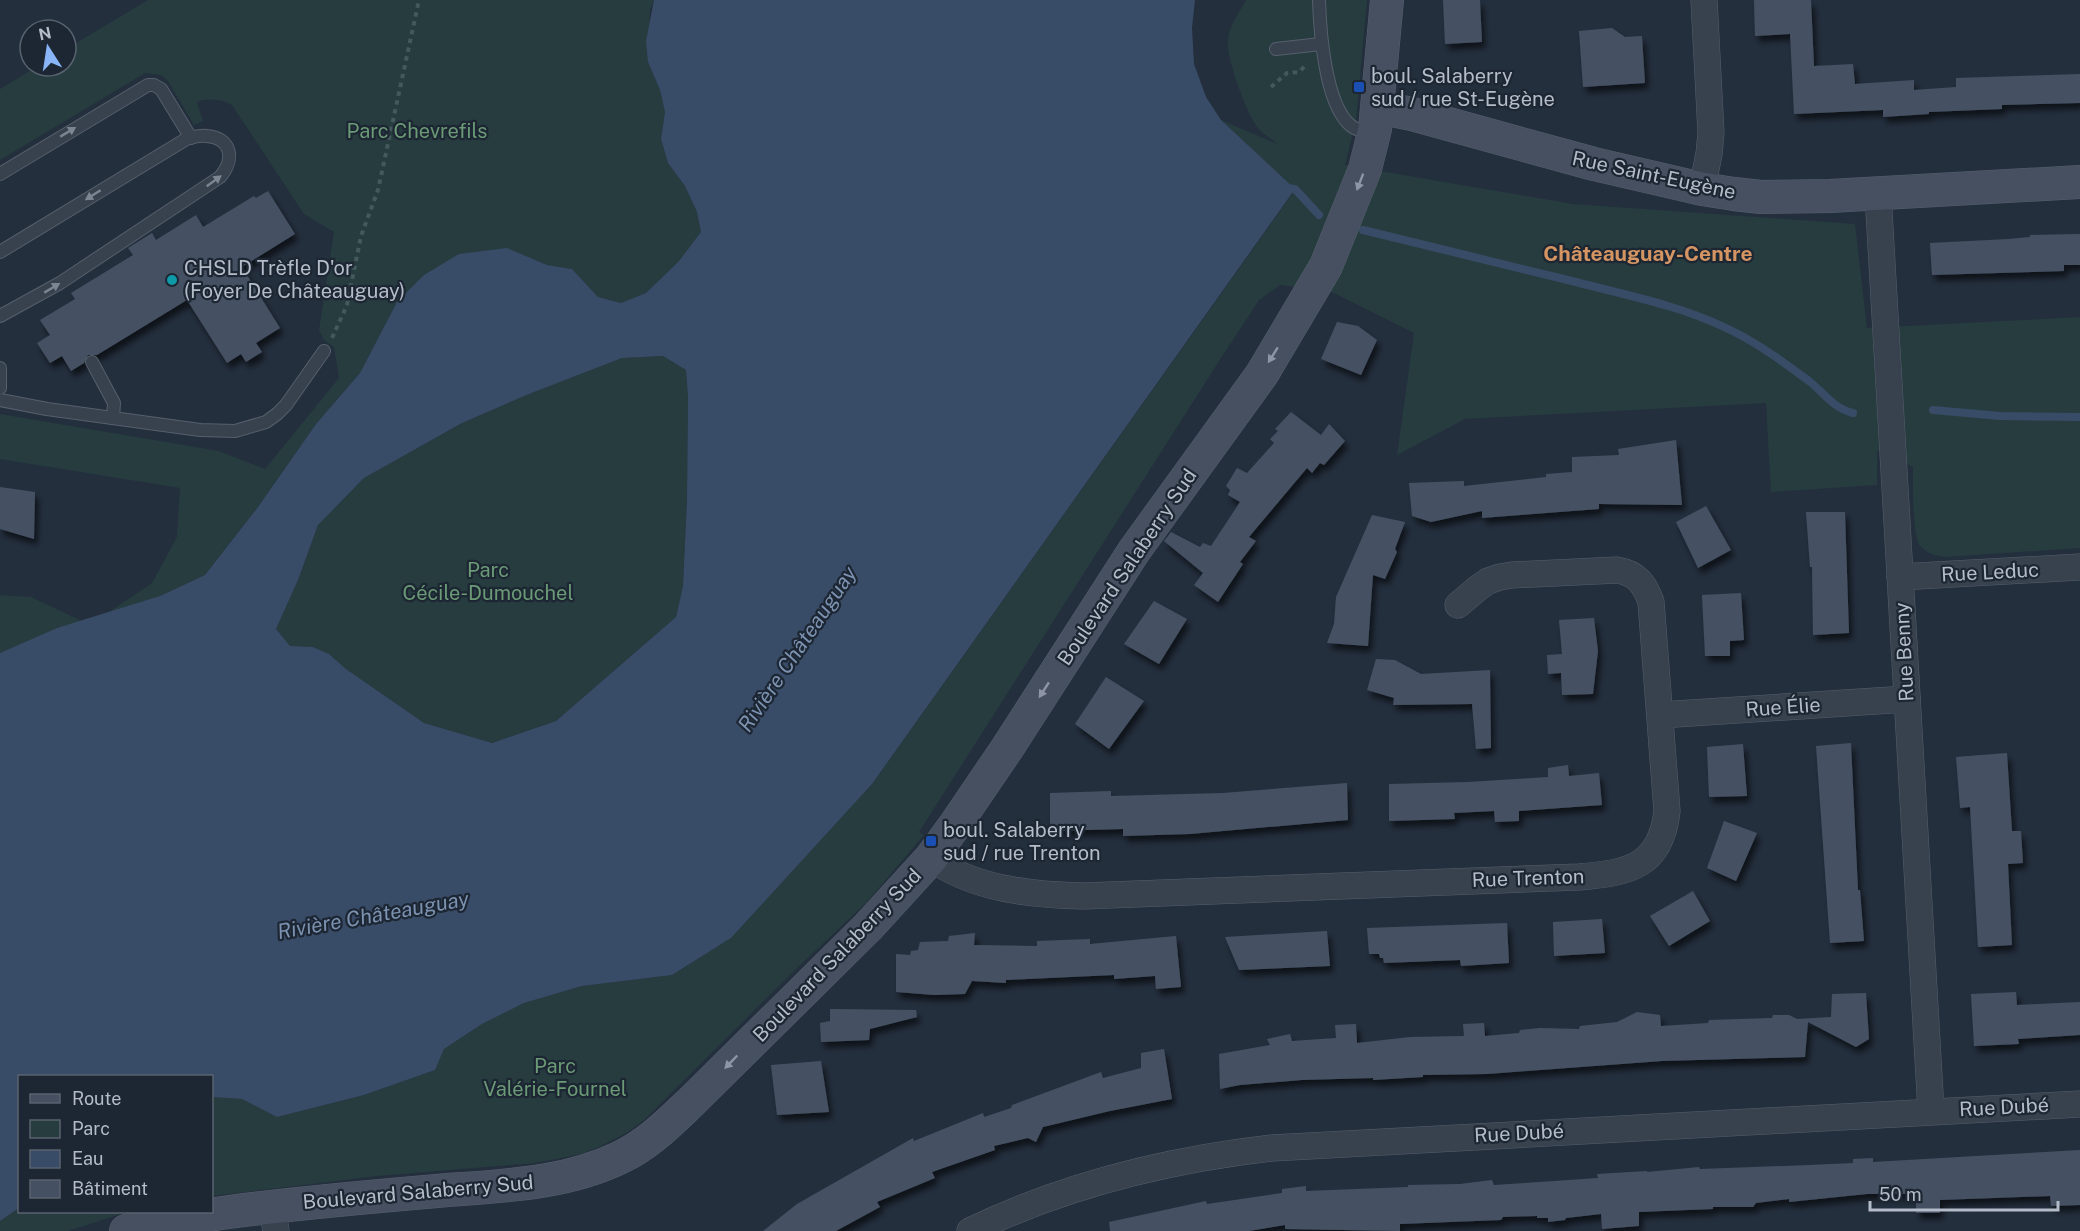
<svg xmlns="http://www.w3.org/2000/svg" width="2080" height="1231" font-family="'Public Sans',sans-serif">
  <defs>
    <filter id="shadow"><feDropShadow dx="3.5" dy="6" stdDeviation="3" flood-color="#0009"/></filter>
  </defs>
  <rect width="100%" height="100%" fill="#242f3e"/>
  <g fill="#263c3f">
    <path d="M148,0h506l-4,10 -2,52 12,28 5,22 -4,27 7,24 17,23 12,26 4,20 -22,29 -33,32 -25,10 -23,-6 -26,-28 -25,-4 -41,-17 -109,54 -37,71 -44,51 -58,83 -53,68 -45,21 -54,18 46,-31 25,-46 3,-49 -180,-29v-45l219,37 46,18 74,-91 -5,-31 -10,-7 -5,-10 15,-98 -30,-18 -72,-109c-12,-6 -23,-7 -35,-3l6,19 -9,4 -26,-44 -7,-6 -16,-2 -145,87v-71l38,-23h28v-17z"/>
    <path d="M1246,0h121l-11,120 -11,45 228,39 282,20 12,104 213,-11v231l-136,9c-10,-2 -19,-4 -25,-13 -7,-12 -6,-62 -6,-77l-36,-17v35l-106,7 -5,-89 -301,16 -68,36 17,-122 -82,-41 -52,-7 -21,15 -38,58 -302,474 5,3 -58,68 -69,65 -153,152 -16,12 -29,15 -17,7 -47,9 -158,13 -165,20v-99l30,2 35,18 87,-22 71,-25 9,-21 38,-25 42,-21 58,-17 90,-11 59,-37 141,-154 423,-594 -74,-70 56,24c-5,-5 -13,-9 -18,-15 -12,-13 -34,-73 -31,-91 2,-13 12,-27 18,-38z"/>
    <polygon points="663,356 686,370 688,397 687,500 683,586 676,617 556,721 492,743 424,723 346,669 329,654 313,647 290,646 276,629 298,580 318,525 364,478 462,423 529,394 622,358"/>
    <polygon points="0,595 31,597 82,621 57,628 0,653"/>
    <polygon points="19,1208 20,1212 127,1212 68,1231 0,1231 0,1221"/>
  </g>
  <path fill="#394c67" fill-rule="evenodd" d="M654,0h541l-3,28 2,36 12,33 15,23 74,69 -423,595 -141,154 -59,37 -90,11 -58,17 -42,21 -38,25 -9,21 -71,25 -87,22 -35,-18 -30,-2v-21h-192l-1,132 -19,13v-568l57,-25 103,-32 45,-21 53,-68 58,-83 44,-51 37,-71 27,-27 35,-21 48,-6 40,17 25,4 26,28 23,6 25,-10 33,-32 22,-29 -4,-20 -12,-26 -17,-23 -7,-24 4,-27 -5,-22 -12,-28 -2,-21zM663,356l23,14 2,27 -1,103 -4,86 -7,31 -120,104 -64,22 -68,-20 -78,-54 -17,-15 -16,-7 -23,-1 -14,-17 22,-49 20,-55 46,-47 98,-55 67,-29 93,-36z"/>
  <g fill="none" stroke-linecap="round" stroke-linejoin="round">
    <g stroke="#394c67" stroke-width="8">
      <polyline points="1287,188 1295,189 1319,215"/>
      <path d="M1363,230c71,17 142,35 213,52 49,13 102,23 148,45 31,14 58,34 85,54 15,12 24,27 44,32"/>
      <polyline points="1933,410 2000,416 2080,417"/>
    </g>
  </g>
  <g fill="#455162" filter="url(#shadow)">
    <polygon points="1443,0 1480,0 1482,42 1445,44"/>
    <polygon points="1754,0 1811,0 1814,66 1853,64 1855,84 1914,80 1914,90 1956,87 1956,78 2080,74 2080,103 2002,105 2002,109 1929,112 1929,114 1883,117 1883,110 1794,114 1790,34 1755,36"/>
    <polygon points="1612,28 1625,37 1642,36 1645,83 1583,87 1579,31"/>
    <polygon points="268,191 295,234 242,267 280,328 256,343 262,352 246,362 241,354 227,363 187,300 97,355 88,355 84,363 71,371 62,356 50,363 37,343 50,335 40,320 75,299 71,293 133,255 128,248 152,233 156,240 196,215 203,227 254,196 256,198"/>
    <polygon points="2080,234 2080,265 2064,265 2064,271 1932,275 1930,243 2008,239 2030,237 2030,235"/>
    <polygon points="1337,322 1358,326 1377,340 1361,375 1321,359"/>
    <polygon points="1291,412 1321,435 1329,424 1345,441 1324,465 1320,463 1312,473 1307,468 1249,537 1256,541 1240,562 1243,564 1218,602 1194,585 1203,573 1164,541 1171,532 1200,547 1203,543 1211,546 1240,502 1228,495 1230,490 1226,486 1237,468 1247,473 1274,443 1270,439 1278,431 1275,429"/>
    <polygon points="1676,440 1682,505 1599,504 1599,509 1482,518 1482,511 1431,522 1412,516 1409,483 1464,481 1464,486 1546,477 1546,474 1572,472 1572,457 1619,455 1618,449"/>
    <polygon points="0,487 35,492 34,539 0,529"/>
    <polygon points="1706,506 1731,550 1698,568 1676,522"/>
    <polygon points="1806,512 1845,512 1849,633 1813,635 1812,567 1810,567"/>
    <polygon points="1372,515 1405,522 1395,549 1397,552 1385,579 1373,575 1368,646 1327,643 1334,624 1336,597"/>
    <polygon points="1741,593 1744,640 1730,641 1730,656 1705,656 1702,595"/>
    <polygon points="1154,601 1187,619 1159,664 1124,644"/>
    <polygon points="1594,618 1598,651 1593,694 1562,695 1561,673 1548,674 1547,655 1562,654 1559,620"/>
    <polygon points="1376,659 1395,660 1421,674 1490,670 1491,748 1476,749 1472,704 1393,705 1394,698 1367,690"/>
    <polygon points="1106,677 1144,701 1109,749 1075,724"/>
    <polygon points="1851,743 1858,890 1860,890 1864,941 1830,943 1816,746"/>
    <polygon points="1743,744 1747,796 1709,797 1707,747"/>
    <polygon points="2007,753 2012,831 2021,831 2023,863 2008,864 2012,945 1978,947 1970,807 1960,808 1956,757"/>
    <polygon points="1568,765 1569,776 1599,773 1602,805 1519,811 1519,821 1495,822 1494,811 1454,813 1455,819 1389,821 1389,784 1468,782 1548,777 1548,768"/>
    <polygon points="1347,783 1348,820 1190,834 1123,836 1123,829 1050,831 1050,793 1111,791 1111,796 1223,793"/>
    <polygon points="1724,821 1757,833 1736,881 1707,868"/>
    <polygon points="1693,891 1710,921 1669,946 1650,916"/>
    <polygon points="1602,919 1605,953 1554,956 1553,922"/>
    <polygon points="1507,923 1509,963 1461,966 1460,960 1384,963 1383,958 1380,958 1379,954 1369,954 1367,928"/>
    <polygon points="1327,931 1330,966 1239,970 1225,937"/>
    <polygon points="975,933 974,945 1037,946 1037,941 1090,939 1090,944 1176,936 1181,987 1156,989 1155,976 1114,979 1114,975 1006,980 1006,983 972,981 965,994 934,995 896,992 896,954 910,955 911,951 918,950 920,942 948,941 949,936"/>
    <polygon points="2016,992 2017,1005 2080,1002 2080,1035 2018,1039 2019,1044 1974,1046 1971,994"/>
    <polygon points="1866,993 1869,1039 1856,1047 1808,1022 1805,1057 1662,1061 1487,1074 1423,1075 1423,1077 1373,1080 1373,1078 1302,1080 1240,1085 1220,1089 1219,1054 1270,1045 1267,1039 1290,1034 1292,1041 1336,1038 1335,1025 1356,1024 1357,1043 1410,1037 1464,1036 1463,1024 1484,1023 1485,1036 1519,1033 1520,1030 1540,1028 1579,1029 1580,1026 1617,1022 1637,1012 1660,1015 1661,1026 1708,1023 1709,1020 1772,1018 1773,1015 1789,1015 1797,1019 1831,1017 1832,994"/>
    <polygon points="830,1009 916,1010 917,1017 870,1029 869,1040 821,1042 820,1023 830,1021"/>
    <polygon points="1164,1049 1172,1099 1110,1111 1043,1127 1036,1142 1028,1138 994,1146 995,1150 932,1172 935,1178 877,1202 880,1207 836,1231 763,1231 797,1204 913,1138 914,1141 983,1113 984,1117 1011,1108 1012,1105 1101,1072 1103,1078 1141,1068 1141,1053"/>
    <polygon points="821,1061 829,1112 777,1115 771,1065"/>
    <polygon points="2080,1150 2080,1205 2051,1206 2050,1196 1940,1200 1940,1213 1916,1213 1916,1194 1867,1194 1789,1202 1789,1199 1756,1203 1753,1207 1713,1207 1713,1209 1639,1212 1639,1226 1602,1229 1601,1214 1566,1218 1565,1220 1548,1222 1548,1218 1537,1218 1537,1216 1503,1217 1501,1220 1400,1224 1400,1231 1285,1229 1285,1225 1249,1231 1110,1231 1109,1222 1206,1201 1207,1204 1282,1193 1282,1189 1306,1186 1306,1191 1408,1187 1408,1185 1460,1184 1492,1180 1494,1185 1598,1178 1597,1174 1647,1171 1647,1172 1699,1167 1700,1169 1810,1165 1853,1163 1853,1159 1873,1158 1873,1162"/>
  </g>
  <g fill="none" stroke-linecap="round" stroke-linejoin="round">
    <g stroke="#565f6c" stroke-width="14">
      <g id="lane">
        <path d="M1319,0c1,32 6,103 31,125 6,5 14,7 22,8"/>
        <polyline points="1276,49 1321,44"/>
        <polyline points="0,174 148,85 154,85 161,89 191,138"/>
        <path d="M0,252l188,-114c6,-1 12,-3 19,-2 25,2 28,24 13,41l-160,106 -60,33"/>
        <polyline points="92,362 114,403 113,418"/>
        <polyline points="0,368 0,388"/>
        <polyline points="0,400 47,409 200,430 235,431 266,422 277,414 286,405 324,351"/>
      </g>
    </g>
    <g stroke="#565f6c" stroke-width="27">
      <g id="street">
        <polyline points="1702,189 1709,154 1711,133 1704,0"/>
        <polyline points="1878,194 1931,1111"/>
        <polyline points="1900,577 2080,567"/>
        <polyline points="1660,715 1907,699"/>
        <path d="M931,858c42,31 101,37 153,38l495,-19c49,-4 82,-10 88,-66l-16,-209c-6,-17 -14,-29 -34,-32l-105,5 -12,2 -12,4 -10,7 -20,17"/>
        <polyline points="272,1206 276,1231"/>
        <path d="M970,1231c95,-46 198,-71 302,-83l808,-44"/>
      </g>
    </g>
    <g stroke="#565f6c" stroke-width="34">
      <g id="secondary">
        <polyline points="1377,107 1412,114 1594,164 1702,189 1734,194 1761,197 1830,196 2080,182"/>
        <path d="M126,1231c34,-9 68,-14 103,-19 69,-9 138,-15 208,-21 61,-5 126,-6 182,-33 28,-13 49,-34 71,-55l178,-176 63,-69 24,-33 53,-78 126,-196 128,-177 64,-108 39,-97 10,-40 12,-129"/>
      </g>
    </g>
    <g stroke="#44595c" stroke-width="4" stroke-dasharray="4.5 4.5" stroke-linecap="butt">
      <polyline points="1271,87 1287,73 1299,72 1307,64"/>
      <polyline points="332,338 347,305 361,236 378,190 419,0"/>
    </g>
    <use href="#lane" stroke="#38414e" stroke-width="12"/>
    <use href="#street" stroke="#38414e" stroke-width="26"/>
    <use href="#secondary" stroke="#465061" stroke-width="33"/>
  </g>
  <defs><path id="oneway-solid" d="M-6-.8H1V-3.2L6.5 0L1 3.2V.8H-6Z" transform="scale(1.5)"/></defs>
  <g fill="#7c8592">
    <use href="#oneway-solid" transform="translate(68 132) rotate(-31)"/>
    <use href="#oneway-solid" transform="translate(214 181) rotate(-36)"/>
    <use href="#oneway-solid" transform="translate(93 195) rotate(148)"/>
    <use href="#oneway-solid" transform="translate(52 288) rotate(-31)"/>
  </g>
  <g fill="#8e96a5">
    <use href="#oneway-solid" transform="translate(1360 182) rotate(111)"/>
    <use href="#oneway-solid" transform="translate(1273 355) rotate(122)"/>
    <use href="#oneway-solid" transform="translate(1044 690) rotate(123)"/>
    <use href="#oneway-solid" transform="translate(731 1062) rotate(134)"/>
  </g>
  <g fill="#1a4fb4" stroke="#1d2633" stroke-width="2">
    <rect x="1353" y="81" width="12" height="12" rx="3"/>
    <rect x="925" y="835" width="12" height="12" rx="3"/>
  </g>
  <circle fill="#0f9aa8" stroke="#1d2633" stroke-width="2" cx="172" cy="280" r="6"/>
  <g text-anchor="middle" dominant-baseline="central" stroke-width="4.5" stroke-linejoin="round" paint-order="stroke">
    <g font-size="20" fill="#b4bcc9" stroke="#1d2633" text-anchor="start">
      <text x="1371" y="76">boul. Salaberry<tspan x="1371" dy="23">sud / rue St-Eugène</tspan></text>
      <text x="184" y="268">CHSLD Trèfle D'or<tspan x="184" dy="23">(Foyer De Châteauguay)</tspan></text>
      <text x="943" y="830">boul. Salaberry<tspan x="943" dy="23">sud / rue Trenton</tspan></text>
    </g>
    <g font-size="20" fill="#6b9a76" stroke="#1d2633">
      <text x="417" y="131">Parc Chevrefils</text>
      <text x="488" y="570">Parc<tspan x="488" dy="23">Cécile-Dumouchel</tspan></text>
      <text x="555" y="1066">Parc<tspan x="555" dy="23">Valérie-Fournel</tspan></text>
    </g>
    <g font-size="20" fill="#b4bcc9" stroke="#1d2633">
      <text transform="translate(1654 175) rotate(12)">Rue Saint-Eugène</text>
      <text transform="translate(1127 567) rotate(-56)">Boulevard Salaberry Sud</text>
      <text transform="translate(1990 572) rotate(-3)">Rue Leduc</text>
      <text transform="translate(1904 652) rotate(-93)">Rue Benny</text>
      <text transform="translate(1783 707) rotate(-4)">Rue Élie</text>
      <text transform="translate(1528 878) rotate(-2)">Rue Trenton</text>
      <text transform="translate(837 955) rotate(-46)">Boulevard Salaberry Sud</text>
      <text transform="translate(2004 1107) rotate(-3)">Rue Dubé</text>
      <text transform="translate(1519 1133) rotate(-3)">Rue Dubé</text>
      <text transform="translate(418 1192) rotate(-5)">Boulevard Salaberry Sud</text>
    </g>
    <g font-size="21" font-weight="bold" fill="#d59563" stroke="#1d2633">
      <text x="1648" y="253">Châteauguay-Centre</text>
    </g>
    <g font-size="21" font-style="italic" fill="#7c92b1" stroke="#1d2633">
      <text transform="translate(797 649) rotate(-56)">Rivière Châteauguay</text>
      <text transform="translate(373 915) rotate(-10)">Rivière Châteauguay</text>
    </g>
  </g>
  <rect x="18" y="1075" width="195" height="138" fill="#1d2633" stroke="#59626f" stroke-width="1.5"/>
  <rect x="30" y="1094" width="30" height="9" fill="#465061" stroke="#59626f" stroke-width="1.5"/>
  <text x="72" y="1105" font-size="18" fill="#b4bcc9">Route</text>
  <rect x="30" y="1120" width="30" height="18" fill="#263c3f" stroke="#59626f" stroke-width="1.5"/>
  <text x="72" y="1135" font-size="18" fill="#b4bcc9">Parc</text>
  <rect x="30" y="1150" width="30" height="18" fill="#394c67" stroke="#59626f" stroke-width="1.5"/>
  <text x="72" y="1165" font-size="18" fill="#b4bcc9">Eau</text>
  <rect x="30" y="1180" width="30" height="18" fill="#455162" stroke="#59626f" stroke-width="1.5"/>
  <text x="72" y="1195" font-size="18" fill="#b4bcc9">Bâtiment</text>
  <g transform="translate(48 48) rotate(348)"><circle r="28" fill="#1d2633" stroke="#59626f" stroke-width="1.5"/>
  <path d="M0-4.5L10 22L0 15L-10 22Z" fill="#8ab4f8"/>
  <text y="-9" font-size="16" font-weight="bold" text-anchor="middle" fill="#b4bcc9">N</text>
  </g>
  <path d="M1870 1201v9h188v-9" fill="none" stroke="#b4bcc9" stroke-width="3"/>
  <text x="1879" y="1201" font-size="18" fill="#b4bcc9" stroke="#1d2633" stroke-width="4.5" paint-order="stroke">50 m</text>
</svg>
